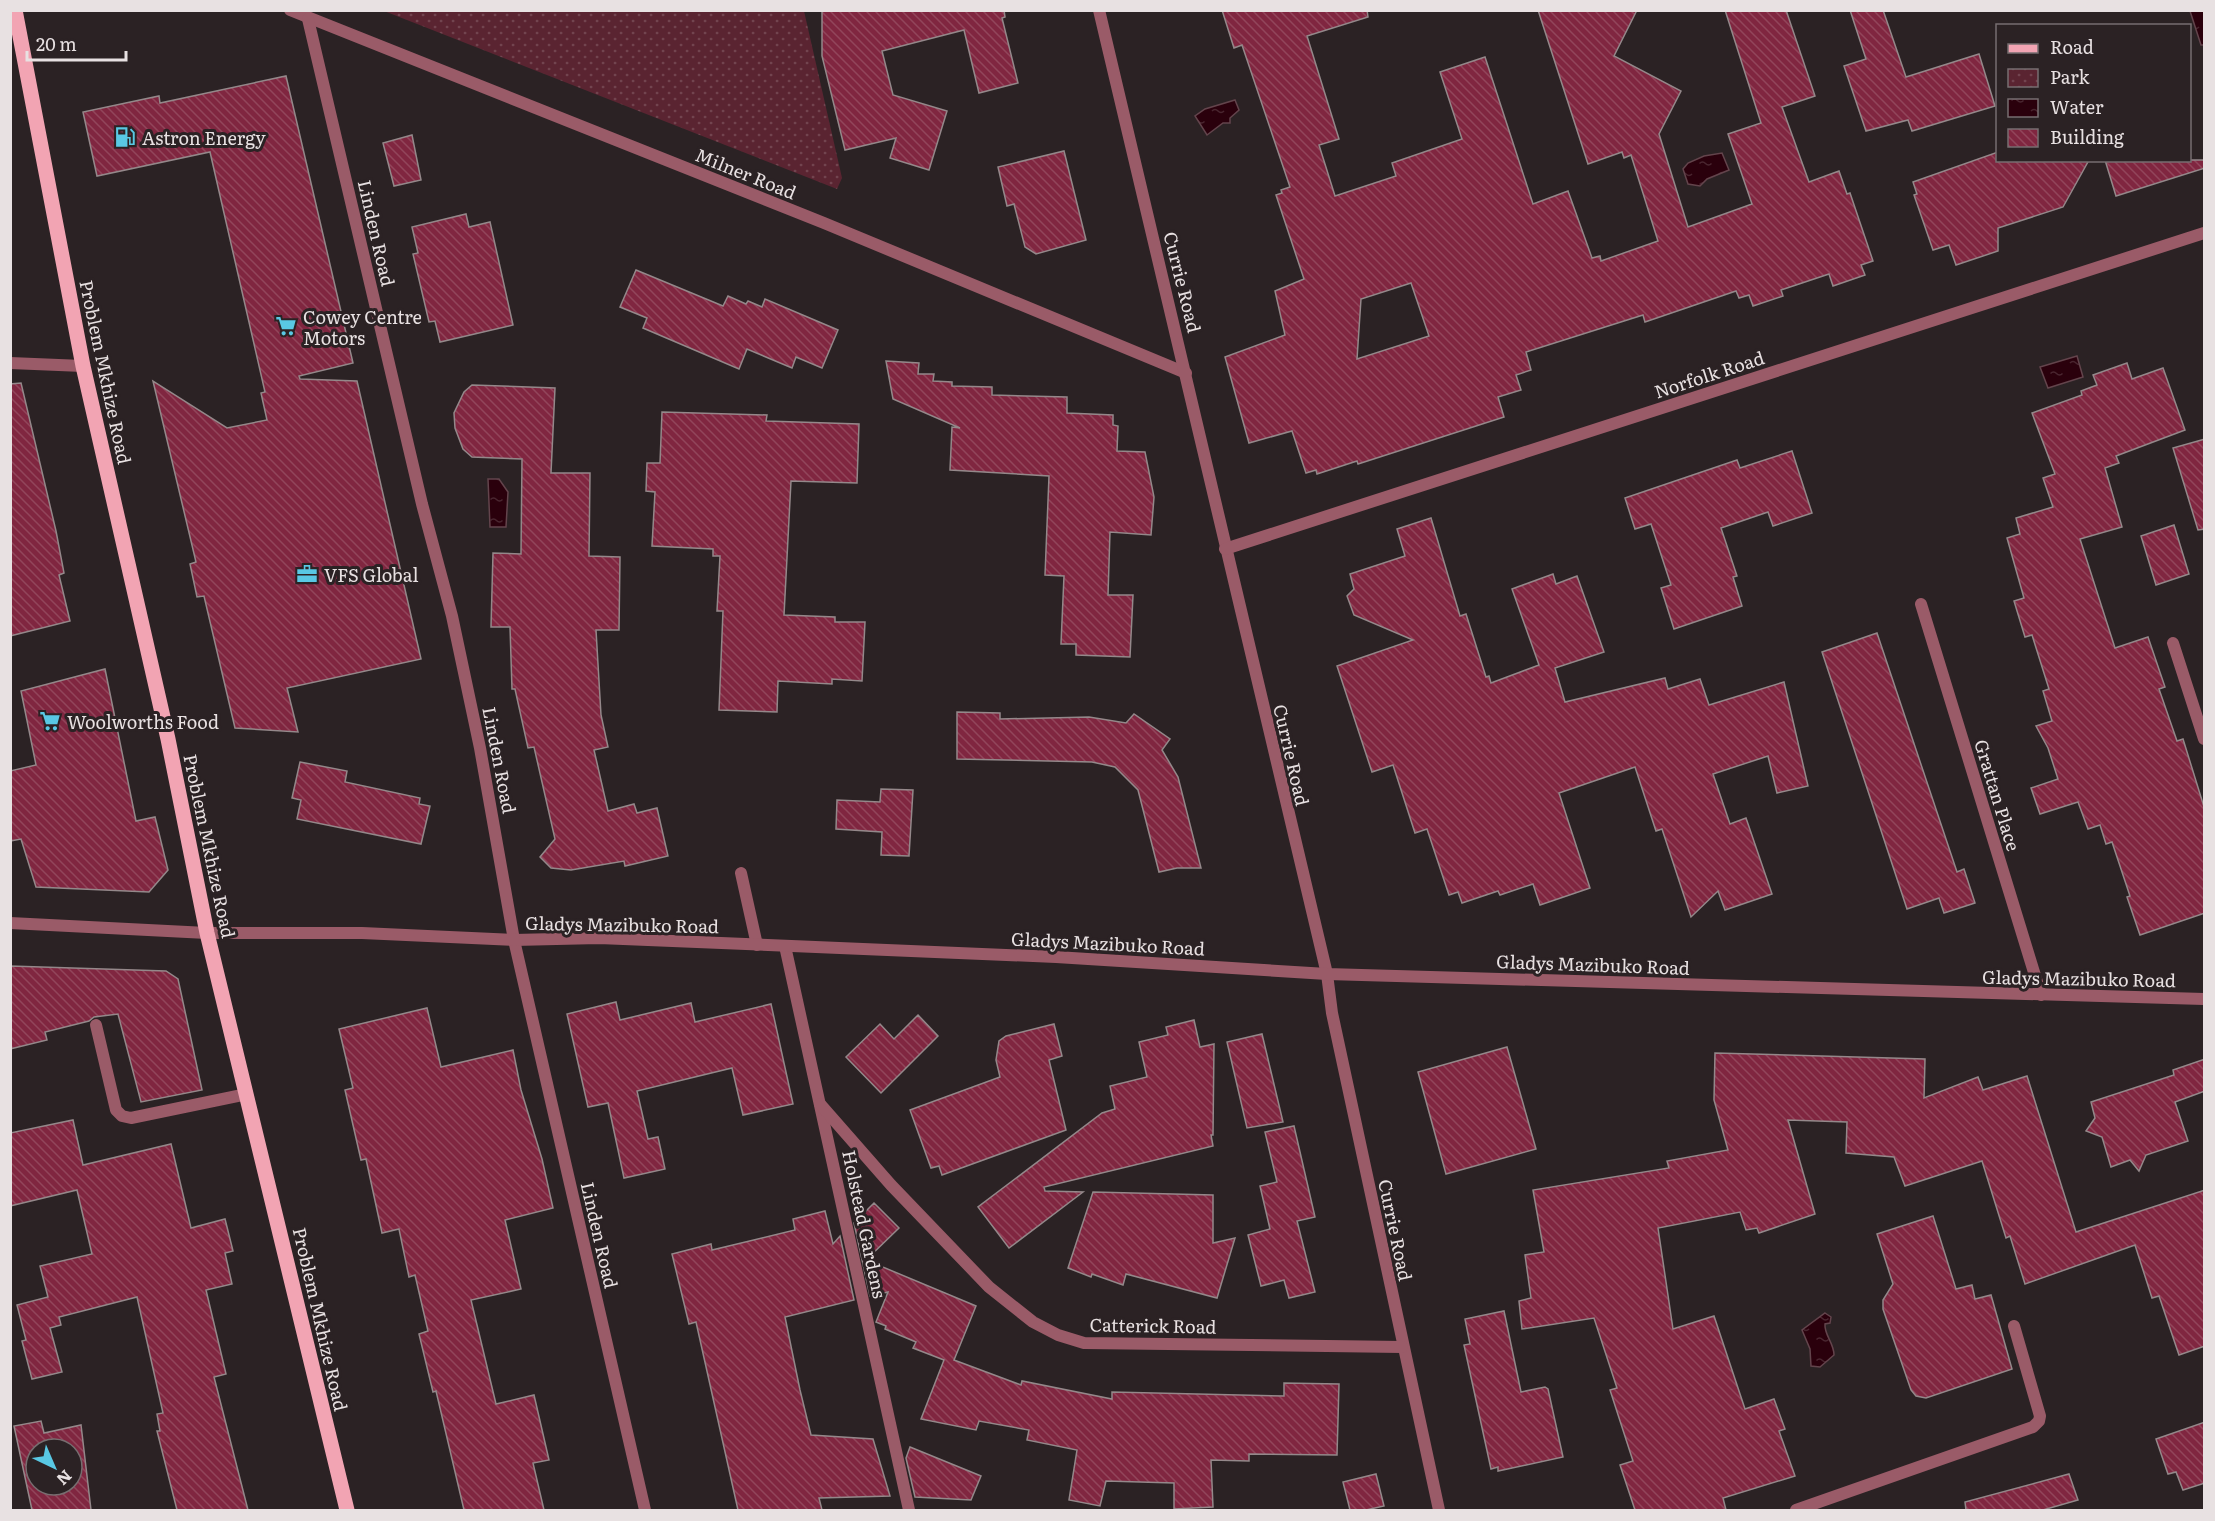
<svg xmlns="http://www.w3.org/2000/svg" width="2215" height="1521" font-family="Literata,serif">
  <defs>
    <pattern id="park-dots" width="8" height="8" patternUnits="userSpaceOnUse" patternTransform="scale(1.5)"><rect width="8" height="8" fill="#5a2431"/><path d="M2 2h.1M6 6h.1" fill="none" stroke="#72444f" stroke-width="1.8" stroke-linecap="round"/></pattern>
    <pattern id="water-ripples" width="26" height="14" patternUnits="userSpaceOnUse" patternTransform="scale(1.5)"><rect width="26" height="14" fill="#2a000c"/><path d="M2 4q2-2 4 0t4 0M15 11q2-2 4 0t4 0" fill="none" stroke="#49252f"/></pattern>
    <pattern id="building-back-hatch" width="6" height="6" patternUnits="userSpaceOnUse" patternTransform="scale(1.5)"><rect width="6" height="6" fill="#802640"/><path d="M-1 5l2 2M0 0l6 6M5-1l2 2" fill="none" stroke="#92455b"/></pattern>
  </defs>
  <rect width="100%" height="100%" fill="#2b2224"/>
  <polygon fill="url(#park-dots)" points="384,11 804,11 842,178 837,189"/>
  <g fill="url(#water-ripples)" stroke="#63444c" stroke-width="1.5">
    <polygon points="2190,11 2204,11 2204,45 2201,45"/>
    <polygon points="1235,100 1239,110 1230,118 1230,123 1223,123 1207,135 1195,116 1205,109"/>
    <polygon points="1722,153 1729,170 1707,179 1700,186 1688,184 1683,169 1688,163 1704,156"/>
    <polygon points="2077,356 2083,377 2048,388 2040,367"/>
    <polygon points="488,479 499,479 508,492 506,527 490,527"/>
    <path d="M1825,1313l6,4 -1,6 -5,1c-1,11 9,19 9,31l-14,12 -9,-1 -1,-17 -8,-19z"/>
  </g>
  <g fill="url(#building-back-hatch)" stroke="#94888a" stroke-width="1.5" fill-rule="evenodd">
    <polygon points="822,10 1004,10 1005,17 1002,18 1018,83 979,93 964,30 882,51 893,95 947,111 929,170 890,158 896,138 845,150 822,56"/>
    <path d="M1222,10h145l1,7 -61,19 32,103 -20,6 16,51 61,-20 -4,-13 70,-24 -22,-67 45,-15 48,147 35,-13 24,67 8,-2 1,5 57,-20 -27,-86 -7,3 -2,-6 -34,12 -50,-154h99l-23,46 67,35 -22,43 29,93 64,-23 -24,-70 33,-11 -36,-113h61l29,86 -33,11 27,75 30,-11 8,23 3,-1 23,68 -12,4 4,10 -32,11 -4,-12 -48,16 2,6 -30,10 -4,-11 -10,3 -3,-7 -91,31 -2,-7 -117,37 5,18 -15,5 5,15 -23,7 6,20 -146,47 -1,-3 -40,13 -1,-4 -10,3 -14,-42 -43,12 -24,-86 60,-22 -10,-44 29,-12 -28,-84 6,-2 -1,-3 9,-3 -48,-142 -8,3zM1411,283l18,53 -72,23 4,-60z"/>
    <polygon points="1850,10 1883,10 1906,77 1979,54 1995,106 1912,131 1908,120 1866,131 1844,66 1866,59"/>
    <polygon points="286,76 353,363 299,376 300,379 357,381 421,659 287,688 298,732 235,728 204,596 197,597 190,564 196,562 153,381 227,428 267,420 261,393 265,392 210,152 97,176 83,112 159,96 160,103"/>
    <polygon points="412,135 421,180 394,186 383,143"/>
    <polygon points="1064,151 1086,240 1036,254 1025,247 1014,204 1007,206 998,167"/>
    <polygon points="1998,152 1998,160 2089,160 2063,207 1998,228 1998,251 1956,265 1949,245 1933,250 1914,195 1917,194 1913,182"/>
    <polygon points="2105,160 2205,160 2205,168 2116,196"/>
    <polygon points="466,214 469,227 490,222 513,325 440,342 435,321 429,322 413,254 418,253 412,227"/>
    <polygon points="636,270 723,306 728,296 746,304 748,301 762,307 765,299 838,330 822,368 796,357 792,368 747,349 739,369 643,328 647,318 620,307"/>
    <polygon points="886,361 919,363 918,374 934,374 933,381 952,382 952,386 992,387 992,395 1067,397 1067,413 1113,415 1113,425 1118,426 1117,451 1145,452 1154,497 1151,535 1110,532 1108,595 1133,595 1130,657 1076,655 1076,644 1061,644 1064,576 1045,575 1049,476 950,470 952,427 960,428 893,399"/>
    <polygon points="2127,363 2132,379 2163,368 2185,430 2116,456 2119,463 2105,468 2122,527 2080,539 2115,648 2148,637 2165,687 2159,689 2177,741 2183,739 2205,810 2205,913 2140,935 2127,897 2130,896 2112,842 2106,844 2100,825 2088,829 2078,802 2040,814 2031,788 2058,779 2048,748 2036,726 2052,721 2043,691 2049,689 2032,635 2025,637 2014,601 2024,598 2007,538 2020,534 2016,518 2053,507 2043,478 2055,474 2032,413 2082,395 2081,391 2097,385 2093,375"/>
    <polygon points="21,383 56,531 64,573 59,575 70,621 10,636 10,384"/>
    <polygon points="472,385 555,388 551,473 590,473 589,556 620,557 619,630 596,630 601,715 608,747 594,750 608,811 634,804 637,813 657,808 668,856 625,866 624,861 571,870 551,868 540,857 555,839 534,747 528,748 515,689 512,689 510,627 491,627 493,553 521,554 522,459 472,457 463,449 455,428 454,413 464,392"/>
    <polygon points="662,412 767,415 766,421 859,424 857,483 791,481 784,615 835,617 835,622 865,622 862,681 832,679 832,684 778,681 777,712 719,710 723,611 717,611 720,556 713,556 713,549 652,546 655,492 646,491 647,463 660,463"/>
    <polygon points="2205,439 2205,529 2198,530 2173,448"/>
    <polygon points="1792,451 1812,513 1773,526 1768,512 1721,528 1737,576 1733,577 1742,606 1674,629 1661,588 1671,585 1651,524 1635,529 1625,498 1737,460 1740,468"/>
    <polygon points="1431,518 1460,616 1466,614 1486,677 1489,676 1491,683 1539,665 1512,589 1553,574 1556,584 1577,576 1604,652 1555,668 1565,702 1665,678 1668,689 1700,679 1709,705 1784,682 1808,786 1777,793 1768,756 1713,774 1730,824 1746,818 1772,894 1725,910 1718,891 1691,917 1662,829 1656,831 1635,767 1559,793 1590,888 1540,905 1533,884 1500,895 1498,891 1462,903 1458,892 1449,895 1427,829 1415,833 1393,765 1372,772 1337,666 1413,640 1354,615 1347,596 1354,589 1350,574 1405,556 1397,529"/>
    <polygon points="2174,525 2189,574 2156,585 2141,536"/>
    <polygon points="1877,633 1957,872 1964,869 1975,903 1944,913 1939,898 1907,909 1822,652"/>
    <polygon points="105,669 136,821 155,817 168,870 149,892 36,887 21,839 10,841 10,771 36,765 21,691"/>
    <polygon points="957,712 1000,713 1000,719 1089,717 1126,723 1134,714 1170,739 1162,750 1178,777 1201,868 1177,868 1159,872 1138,790 1115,767 1092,762 957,759"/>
    <polygon points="300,762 347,771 345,782 420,798 419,804 430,806 421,844 297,819 301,800 292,798"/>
    <polygon points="881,789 913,790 909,856 881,855 882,832 836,829 837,800 880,802"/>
    <polygon points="10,966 166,971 178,979 202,1090 141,1102 118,1014 94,1017 89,1021 45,1032 47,1040 10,1049"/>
    <polygon points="616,1002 620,1020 691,1003 695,1022 771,1004 793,1104 743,1115 732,1068 637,1091 648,1139 658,1137 665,1169 624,1178 608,1103 588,1107 567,1014"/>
    <polygon points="427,1008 441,1067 513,1050 521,1090 542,1159 553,1208 505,1220 521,1289 471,1300 496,1404 534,1395 549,1460 533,1463 544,1510 464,1510 436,1391 433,1392 419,1334 428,1331 415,1275 409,1277 399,1229 382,1233 366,1159 361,1160 345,1090 353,1088 339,1029"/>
    <polygon points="918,1015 938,1036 881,1093 846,1057 880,1024 894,1039"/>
    <polygon points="1194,1020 1200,1047 1214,1044 1213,1135 1211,1135 1213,1146 1044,1187 1045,1191 1083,1192 1009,1248 978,1207 1102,1113 1115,1109 1110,1086 1147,1077 1139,1042 1168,1035 1166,1027"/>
    <polygon points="1054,1024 1062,1056 1049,1060 1066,1130 942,1175 939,1166 931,1168 910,1110 1000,1077 996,1060 999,1041 1006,1036"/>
    <polygon points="1262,1034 1283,1122 1247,1128 1227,1042"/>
    <polygon points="1507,1047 1536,1149 1446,1174 1418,1072"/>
    <polygon points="1715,1053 1925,1059 1924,1098 1978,1077 1983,1090 2027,1076 2076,1232 2205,1190 2205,1346 2179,1355 2159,1296 2152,1298 2135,1245 2025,1284 2010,1236 2006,1238 1982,1161 1905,1186 1894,1157 1846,1153 1847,1122 1788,1120 1815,1214 1759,1233 1757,1228 1746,1230 1740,1212 1658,1228 1673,1329 1714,1316 1745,1409 1774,1399 1785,1429 1779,1431 1795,1476 1723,1498 1726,1510 1635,1510 1620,1465 1633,1461 1610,1390 1617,1388 1594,1318 1522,1329 1519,1301 1531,1298 1525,1255 1544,1252 1533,1190 1669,1168 1667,1161 1728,1150 1714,1100"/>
    <polygon points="2205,1059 2205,1091 2175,1102 2188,1141 2146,1155 2139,1171 2130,1160 2111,1167 2102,1137 2086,1131 2095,1118 2091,1102 2174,1075 2173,1070"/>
    <polygon points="73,1120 83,1165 171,1144 191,1228 225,1219 233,1251 225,1253 232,1284 206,1290 226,1374 214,1377 248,1510 177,1510 157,1431 160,1431 157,1414 163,1413 137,1297 59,1317 61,1325 50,1328 62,1372 32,1379 22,1341 26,1340 17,1305 48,1297 40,1266 92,1254 77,1190 10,1206 10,1133"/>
    <polygon points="1294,1126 1315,1217 1297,1221 1315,1292 1289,1298 1284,1280 1261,1286 1248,1235 1270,1229 1260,1186 1277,1182 1265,1132"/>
    <polygon points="1093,1192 1213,1195 1213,1243 1235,1238 1217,1298 1126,1274 1123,1285 1092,1274 1091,1277 1068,1268"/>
    <polygon points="874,1203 899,1228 866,1260 976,1306 954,1360 1021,1385 1022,1381 1112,1399 1112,1392 1284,1396 1284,1383 1339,1384 1337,1455 1249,1454 1249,1461 1211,1460 1213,1507 1174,1509 1174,1483 1106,1481 1100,1506 1069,1500 1077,1450 1027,1440 1029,1430 979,1421 976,1430 921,1419 944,1360 913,1348 916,1342 885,1329 886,1326 876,1322 888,1292 870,1296 854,1223"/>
    <polygon points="825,1211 833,1244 840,1236 854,1300 785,1317 800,1390 811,1435 873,1439 890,1496 819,1498 822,1510 738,1510 696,1322 689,1324 672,1254 711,1244 712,1250 795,1230 793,1219"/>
    <polygon points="1933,1216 1956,1289 1972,1285 1975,1299 1991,1295 2012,1369 1926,1398 1916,1396 1911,1390 1883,1309 1883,1300 1893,1284 1877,1234"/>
    <polygon points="1504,1311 1521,1392 1545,1387 1548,1389 1563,1457 1498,1471 1498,1467 1491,1469 1464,1345 1470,1344 1465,1319"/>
    <path d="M41,1421l3,12 37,-8 10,85h-59l-18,-84zM36,1449h36v36h-36z"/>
    <polygon points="2205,1422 2205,1483 2183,1490 2176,1472 2168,1474 2156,1439"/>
    <polygon points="910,1447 981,1476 971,1500 915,1497 906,1458"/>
    <polygon points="1376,1474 1384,1506 1366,1510 1350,1510 1343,1482"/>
    <polygon points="2069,1474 2078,1500 2043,1510 1966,1510 1965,1502"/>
  </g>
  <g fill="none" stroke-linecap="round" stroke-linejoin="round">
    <g stroke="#9a5b68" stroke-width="12">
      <polyline points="741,873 757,945"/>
      <polyline points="96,1025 116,1110 122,1116 131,1118 247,1094"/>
    </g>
    <g stroke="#9a5b68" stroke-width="12">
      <polyline points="290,10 824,223 1186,373"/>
      <polyline points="1099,10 1327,974 1332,1013 1439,1510"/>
      <polyline points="308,19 422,504 452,616 480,748 514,940 645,1510"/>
      <polyline points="10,363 83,366"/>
      <polyline points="1225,549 2204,233"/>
      <polyline points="1921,604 2041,995"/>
      <polyline points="2173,643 2204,739"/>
      <polyline points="785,946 909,1510"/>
      <polyline points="820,1104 891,1185 989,1287 1033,1322 1058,1335 1084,1343 1402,1347"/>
      <polyline points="1796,1510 2033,1427 2039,1421 2040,1416 2014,1326"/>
    </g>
    <polyline stroke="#9a5b68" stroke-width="12" points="10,923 207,933 362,933 514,940 599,938 1056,957 1327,974 2204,999"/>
    <polyline stroke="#f2a4b3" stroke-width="15" points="15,10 83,366 168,739 207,933 347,1510"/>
  </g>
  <defs>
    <g id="fuel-bare" transform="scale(1.62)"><path d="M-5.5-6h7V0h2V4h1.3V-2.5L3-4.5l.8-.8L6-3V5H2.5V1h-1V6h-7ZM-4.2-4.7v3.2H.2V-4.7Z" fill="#59c8e4" stroke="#2b2224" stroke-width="2.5" paint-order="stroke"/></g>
    <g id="supermarket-bare" transform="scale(1.62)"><path d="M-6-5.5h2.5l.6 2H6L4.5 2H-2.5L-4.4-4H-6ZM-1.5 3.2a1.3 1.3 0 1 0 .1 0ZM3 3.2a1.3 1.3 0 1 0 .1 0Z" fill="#59c8e4" stroke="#2b2224" stroke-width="2.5" paint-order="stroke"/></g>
    <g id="office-bare" transform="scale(1.62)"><path d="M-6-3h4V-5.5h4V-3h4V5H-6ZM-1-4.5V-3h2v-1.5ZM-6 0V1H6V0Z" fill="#59c8e4" stroke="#2b2224" stroke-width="2.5" paint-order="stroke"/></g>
  </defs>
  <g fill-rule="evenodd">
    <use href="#fuel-bare" x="125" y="137"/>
    <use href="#supermarket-bare" x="286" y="326"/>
    <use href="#office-bare" x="307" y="574"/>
    <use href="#supermarket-bare" x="50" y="721"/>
  </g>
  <g text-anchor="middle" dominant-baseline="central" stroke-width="6" stroke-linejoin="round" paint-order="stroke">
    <g font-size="18" fill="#e8e1e2" stroke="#2b2224" text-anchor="start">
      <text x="142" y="137">Astron Energy</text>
      <text x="303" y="316">Cowey Centre<tspan x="303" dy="21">Motors</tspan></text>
      <text x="324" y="574">VFS Global</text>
      <text x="67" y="721">Woolworths Food</text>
    </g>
    <g font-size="18" fill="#e8e1e2" stroke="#2b2224">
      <text transform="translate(746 173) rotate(22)">Milner Road</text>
      <text transform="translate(377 233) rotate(77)">Linden Road</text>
      <text transform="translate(1183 282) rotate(76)">Currie Road</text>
      <text transform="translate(106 372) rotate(78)">Problem Mkhize Road</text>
      <text transform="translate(1709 374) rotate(-18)">Norfolk Road</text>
      <text transform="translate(1292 755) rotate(77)">Currie Road</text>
      <text transform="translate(500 760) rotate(79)">Linden Road</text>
      <text transform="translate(1998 795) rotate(73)">Grattan Place</text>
      <text transform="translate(210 846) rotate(78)">Problem Mkhize Road</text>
      <text transform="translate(622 924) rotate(1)">Gladys Mazibuko Road</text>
      <text transform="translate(1108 943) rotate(3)">Gladys Mazibuko Road</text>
      <text transform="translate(1593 964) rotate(2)">Gladys Mazibuko Road</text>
      <text transform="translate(2079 978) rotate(1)">Gladys Mazibuko Road</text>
      <text transform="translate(865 1224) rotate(78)">Holstead Gardens</text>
      <text transform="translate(1396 1230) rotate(78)">Currie Road</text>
      <text transform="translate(600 1235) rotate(77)">Linden Road</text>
      <text transform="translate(321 1319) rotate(77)">Problem Mkhize Road</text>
      <text transform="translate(1153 1325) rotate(1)">Catterick Road</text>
    </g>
  </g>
  <rect width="2215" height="1521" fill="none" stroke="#e8e1e2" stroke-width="24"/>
  <rect x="1996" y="24" width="195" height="138" fill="#2b2224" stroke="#776e70" stroke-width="1.5"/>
  <rect x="2008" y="44" width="30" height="9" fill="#f2a4b3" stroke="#776e70" stroke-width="1.5"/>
  <text x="2050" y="54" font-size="18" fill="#e8e1e2">Road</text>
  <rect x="2008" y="69" width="30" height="18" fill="url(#park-dots)" stroke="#776e70" stroke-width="1.5"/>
  <text x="2050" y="84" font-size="18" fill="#e8e1e2">Park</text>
  <rect x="2008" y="99" width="30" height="18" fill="url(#water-ripples)" stroke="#776e70" stroke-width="1.5"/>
  <text x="2050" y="114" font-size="18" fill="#e8e1e2">Water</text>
  <rect x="2008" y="129" width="30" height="18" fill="url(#building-back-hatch)" stroke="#776e70" stroke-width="1.5"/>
  <text x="2050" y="144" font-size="18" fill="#e8e1e2">Building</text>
  <g transform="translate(54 1467) rotate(136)"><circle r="28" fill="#2b2224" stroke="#776e70" stroke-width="1.5"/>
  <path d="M0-4.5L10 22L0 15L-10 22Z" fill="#59c8e4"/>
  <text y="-9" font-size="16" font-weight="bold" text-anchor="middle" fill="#e8e1e2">N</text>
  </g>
  <path d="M27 51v9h99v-9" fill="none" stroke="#e8e1e2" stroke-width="3"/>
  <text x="36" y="51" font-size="18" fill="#e8e1e2" stroke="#2b2224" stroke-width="4.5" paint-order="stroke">20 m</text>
</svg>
